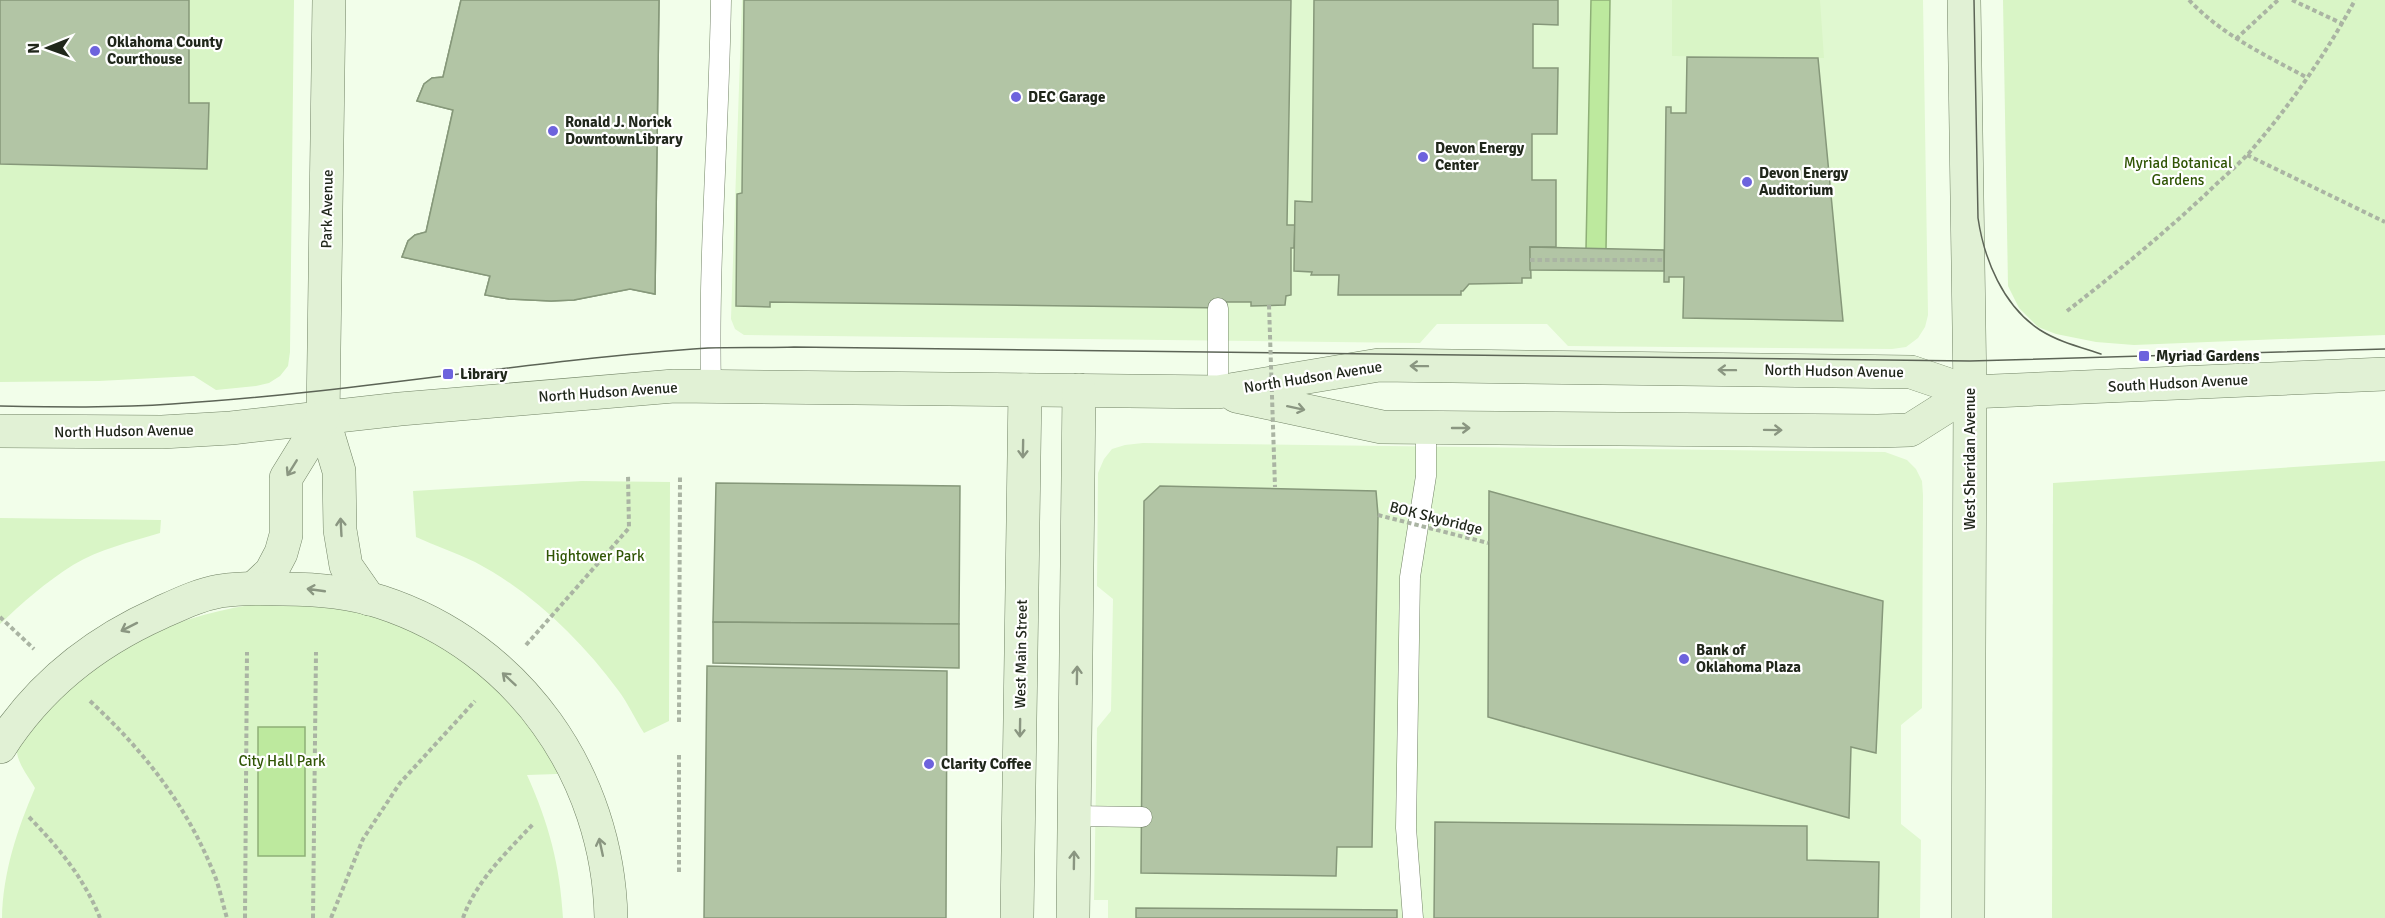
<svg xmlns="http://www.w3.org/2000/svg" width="2385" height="918" font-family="Signika,sans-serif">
  <rect width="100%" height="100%" fill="#f2feea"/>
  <g fill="#e0f8d0">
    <polygon points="742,0 1923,0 1928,315 1925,327 1918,338 1906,347 1892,349 1568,346 1547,324 1437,324 1420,343 744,335 735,329 731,319"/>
    <polygon points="1143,443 1885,452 1907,460 1916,469 1922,481 1923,495 1922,708 1901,725 1901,824 1921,840 1920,918 1108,918 1108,900 1094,900 1097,728 1111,711 1113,599 1097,586 1098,473 1104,459 1112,449 1125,445"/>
  </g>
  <g fill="#d9f5c6">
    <polygon points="0,0 294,0 290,352 288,366 280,376 269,383 256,386 216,390 194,376 99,381 0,382"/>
    <polygon points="1672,0 1820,0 1824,58 1672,56"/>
    <polygon points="2003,0 2385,0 2385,335 2134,345 2096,342 2056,334 2038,327 2019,308 2008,286"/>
    <polygon points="2385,461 2385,918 2052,918 2053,483"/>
    <path d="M582,481l88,1 -1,239 -25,12c-9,-14 -16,-30 -26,-43 -38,-51 -86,-98 -143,-128 -19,-9 -39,-16 -59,-25l-3,-46z"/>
    <path d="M0,518l161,2 -1,13c-29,9 -61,16 -87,32 -27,17 -51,38 -73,59z"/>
    <path d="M250,605c24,0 49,-2 73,1 74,8 146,49 195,104 16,17 29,40 43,59l-4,5 -30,1c22,49 33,90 36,143h-561c1,-46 15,-88 33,-130 -7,-12 -20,-28 -18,-41 2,-10 16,-21 23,-29 57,-66 124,-99 210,-113z"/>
  </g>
  <g fill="#bde99e" stroke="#8eaf77" stroke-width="1.5">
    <polygon points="1591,0 1610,0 1606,249 1586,249"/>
    <rect x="258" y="727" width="47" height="129"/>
  </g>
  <g fill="#b2c5a5" stroke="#86987a" stroke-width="1.5">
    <polygon points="0,0 189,0 189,103 209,103 207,169 0,164"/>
    <polygon points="461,0 659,0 655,294 630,289 574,300 551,301 509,299 485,295 490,276 402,257 408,241 415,235 426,232 453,110 417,101 424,84 432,78 443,77"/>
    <polygon points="461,0 659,0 655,294 630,289 574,300 551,301 509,299 485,295 490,276 402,257 408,241 415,235 426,232 453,110 417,101 424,84 432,78 443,77"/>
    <polygon points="744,0 1291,0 1287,225 1295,225 1294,248 1291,248 1291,295 1286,296 1285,305 1251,306 1251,302 1226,302 1227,308 770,302 770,307 736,306 737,194 742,193"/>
    <polygon points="1314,0 1558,0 1558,25 1533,24 1533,68 1558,68 1557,134 1532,134 1532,180 1556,180 1556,247 1530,247 1531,278 1522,278 1522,283 1469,284 1463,291 1461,291 1461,295 1338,295 1339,275 1311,275 1312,272 1294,271 1295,201 1312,202"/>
    <polygon points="1687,57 1818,58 1843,321 1683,318 1684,277 1669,277 1669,282 1664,282 1666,107 1671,107 1671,113 1686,113"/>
    <polygon points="1530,247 1664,250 1664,271 1530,270"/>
    <polygon points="716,483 960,486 959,624 713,622"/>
    <polygon points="1160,486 1376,491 1378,515 1372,847 1337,847 1336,876 1141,873 1144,501"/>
    <polygon points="1489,491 1883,601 1876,753 1851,747 1849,818 1488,717"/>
    <polygon points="713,622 959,624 959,668 713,663"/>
    <polygon points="707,666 947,671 946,918 704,918"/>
    <polygon points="1435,822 1807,826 1807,860 1879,862 1878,918 1434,918"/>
    <polygon points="1136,908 1397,910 1397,918 1136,918"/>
  </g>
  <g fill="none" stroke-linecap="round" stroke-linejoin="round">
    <g stroke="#728366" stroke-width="21">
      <g id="lane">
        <polyline points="1218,308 1218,392"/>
        <path d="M711,387c-3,-129 8,-258 10,-387"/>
        <polyline points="1075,816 1142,817"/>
        <polyline points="1413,918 1406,828 1410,577 1426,476 1426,427"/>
      </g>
    </g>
    <g stroke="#728366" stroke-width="34">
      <g id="secondary">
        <polyline points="329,0 323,418 339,471 340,530 346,566 369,599"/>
        <polyline points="1964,0 1970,392 1968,918"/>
        <polyline points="1236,396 1382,427 1878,431 1910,430 1970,392"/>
        <polyline points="0,431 162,432 231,428 400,409 674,386 1218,392 1379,365 1911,372 1970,392 2385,374"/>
        <polyline points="254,588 271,572 281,553 286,535 286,478 323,418"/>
        <path d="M0,747c39,-61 95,-105 160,-134 20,-9 38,-18 60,-22 20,-3 42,-3 63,-2 32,0 67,3 98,13 138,45 227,173 230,316"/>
        <polyline points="1017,918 1025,390"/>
        <polyline points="1073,918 1079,390"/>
      </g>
    </g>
    <g stroke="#aab4a3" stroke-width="4" stroke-dasharray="4.5 3" stroke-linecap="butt">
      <path d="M2189,0c33,35 76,55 117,77"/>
      <polyline points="2292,0 2343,24"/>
      <polyline points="2236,39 2278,0"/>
      <polyline points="2247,155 2385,222"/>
      <polyline points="1530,260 1665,260"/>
      <path d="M2067,311c48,-37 95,-76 139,-117 14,-14 30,-27 43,-41 40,-46 77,-99 106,-153"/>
      <polyline points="0,617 34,649"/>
      <polyline points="526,645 629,528 628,475"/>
      <path d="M90,701c52,48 95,102 122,168 7,15 10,33 15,49"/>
      <polyline points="679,722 680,475"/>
      <polyline points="679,755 679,872"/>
      <path d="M29,817c30,31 55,61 71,101"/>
      <polyline points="245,918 247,652"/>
      <polyline points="313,918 316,652"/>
      <polyline points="331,918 363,839 400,783 475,701"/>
      <path d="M463,918c13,-37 44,-66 70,-94"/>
    </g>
    <use href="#lane" stroke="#fff" stroke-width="20"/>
    <use href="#secondary" stroke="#e1f1d5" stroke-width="33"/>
    <g stroke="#5c6456" stroke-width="1.5">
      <path d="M1974,0l4,218c6,41 25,88 62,112 19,12 40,17 61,24"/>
      <path d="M0,406c57,1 115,2 172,-2 179,-11 356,-44 536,-56 28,-1 57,0 86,-1l1176,14 415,-12"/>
    </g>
    <g stroke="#aab4a3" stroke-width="4" stroke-dasharray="4.5 3" stroke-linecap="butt">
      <polyline points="1269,305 1275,487"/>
      <polyline points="1378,515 1488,543"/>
    </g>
  </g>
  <defs><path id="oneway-shaft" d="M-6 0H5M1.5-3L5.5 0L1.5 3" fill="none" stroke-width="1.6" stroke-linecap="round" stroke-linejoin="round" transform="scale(1.5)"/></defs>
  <g stroke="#8a9681">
    <use href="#oneway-shaft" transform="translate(1419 366) rotate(-179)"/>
    <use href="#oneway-shaft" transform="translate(1727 370) rotate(-179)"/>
    <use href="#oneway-shaft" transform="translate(1296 408) rotate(12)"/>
    <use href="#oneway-shaft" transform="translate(1461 428)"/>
    <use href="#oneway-shaft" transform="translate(1773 430) rotate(1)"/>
    <use href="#oneway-shaft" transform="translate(1023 449) rotate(91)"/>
    <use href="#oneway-shaft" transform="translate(292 468) rotate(122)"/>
    <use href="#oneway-shaft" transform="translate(341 527) rotate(-93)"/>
    <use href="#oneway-shaft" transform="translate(316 590) rotate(-172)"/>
    <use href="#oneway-shaft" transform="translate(129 627) rotate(153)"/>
    <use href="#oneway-shaft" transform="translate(1077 675) rotate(-89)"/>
    <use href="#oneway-shaft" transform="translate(509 679) rotate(-137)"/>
    <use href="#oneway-shaft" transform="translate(1020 728) rotate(91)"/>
    <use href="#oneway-shaft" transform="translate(601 847) rotate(-102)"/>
    <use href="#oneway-shaft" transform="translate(1074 860) rotate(-89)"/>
  </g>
  <g fill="#6d63dd" stroke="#fff" stroke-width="2">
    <circle cx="95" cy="51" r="6"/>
    <circle cx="1016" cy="97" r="6"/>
    <circle cx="553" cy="131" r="6"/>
    <circle cx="1423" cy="157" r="6"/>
    <circle cx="1747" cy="182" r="6"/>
    <rect x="2138" y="350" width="12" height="12" rx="3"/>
    <rect x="442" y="368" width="12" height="12" rx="3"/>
    <circle cx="1684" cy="659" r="6"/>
    <circle cx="929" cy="764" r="6"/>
  </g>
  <g text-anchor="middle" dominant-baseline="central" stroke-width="4.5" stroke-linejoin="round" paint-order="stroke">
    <g font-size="15" font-weight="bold" fill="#20271b" stroke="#fff" text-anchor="start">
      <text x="107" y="42">Oklahoma County<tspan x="107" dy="17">Courthouse</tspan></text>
      <text x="1028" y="97">DEC Garage</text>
      <text x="565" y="122">Ronald J. Norick<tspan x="565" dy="17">DowntownLibrary</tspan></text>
      <text x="1435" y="148">Devon Energy<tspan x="1435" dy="17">Center</tspan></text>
      <text x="1759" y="173">Devon Energy<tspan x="1759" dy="17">Auditorium</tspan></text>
      <text x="2156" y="356">Myriad Gardens</text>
      <text x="460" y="374">Library</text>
      <text x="1696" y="650">Bank of<tspan x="1696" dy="17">Oklahoma Plaza</tspan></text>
      <text x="941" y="764">Clarity Coffee</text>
    </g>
    <g font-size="15" fill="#305505" stroke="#fff">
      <text x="2178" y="163">Myriad Botanical<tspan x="2178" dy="17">Gardens</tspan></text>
      <text x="595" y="556">Hightower Park</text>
      <text x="282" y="761">City Hall Park</text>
    </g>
    <g font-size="15" fill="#20271b" stroke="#fff">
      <text transform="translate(327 209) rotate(-89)">Park Avenue</text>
      <text transform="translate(1834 371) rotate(1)">North Hudson Avenue</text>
      <text transform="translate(1313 377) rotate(-9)">North Hudson Avenue</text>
      <text transform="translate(2178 383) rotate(-3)">South Hudson Avenue</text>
      <text transform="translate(608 392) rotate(-4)">North Hudson Avenue</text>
      <text transform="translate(124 431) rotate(-1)">North Hudson Avenue</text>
      <text transform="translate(1970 459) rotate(-90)">West Sheridan Avenue</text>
      <text transform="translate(1436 518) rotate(14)">BOK Skybridge</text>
      <text transform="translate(1021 654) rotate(-89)">West Main Street</text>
    </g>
  </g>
  <g transform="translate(48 48) rotate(269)" stroke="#ffffff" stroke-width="4.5" paint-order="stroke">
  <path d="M0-4.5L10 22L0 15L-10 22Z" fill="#20271b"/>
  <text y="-9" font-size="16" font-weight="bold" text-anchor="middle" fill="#20271b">N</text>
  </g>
</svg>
